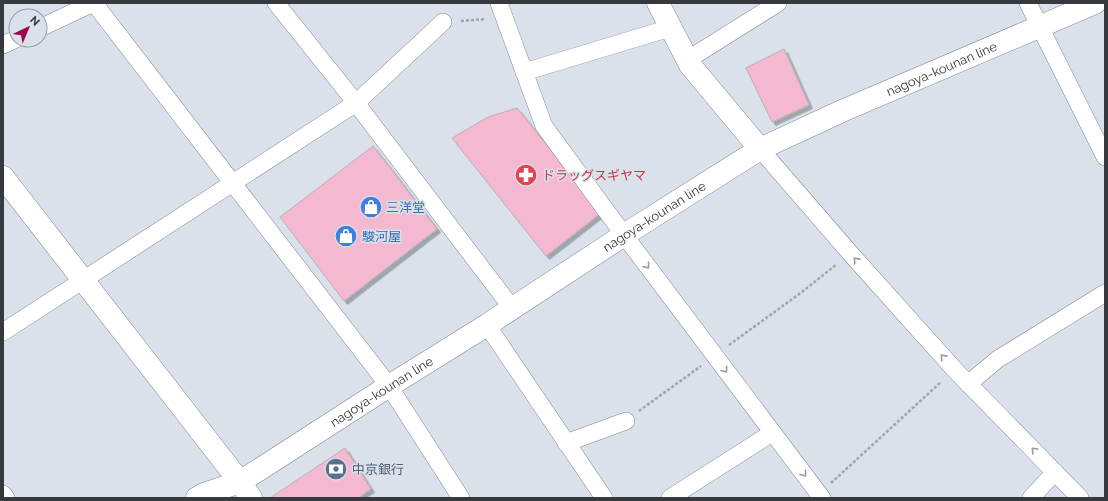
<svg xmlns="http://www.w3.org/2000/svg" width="1108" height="501" font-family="Raleway,'Noto Sans JP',sans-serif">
  <defs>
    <filter id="shadow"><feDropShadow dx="3.5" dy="3.5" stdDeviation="0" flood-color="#0004"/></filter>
  </defs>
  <rect width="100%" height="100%" fill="#dae1ea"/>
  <g fill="#f4b9d0" stroke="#bbafb4" filter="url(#shadow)">
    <polygon points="784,49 809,105 772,122 746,68"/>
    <polygon points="517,108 601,213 546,256 452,138 488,117"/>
    <polygon points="373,146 437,229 344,301 280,217"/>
    <polygon points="345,448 371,489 358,498 270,498"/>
  </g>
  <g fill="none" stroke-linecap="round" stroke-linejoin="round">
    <g stroke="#818890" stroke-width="18">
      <g id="street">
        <polyline points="94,3 389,386 461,498"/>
        <polyline points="276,3 356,103 512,308"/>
        <polyline points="499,3 544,126 624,235 822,498"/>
        <polyline points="1028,3 1105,157"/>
        <polyline points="40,28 93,3"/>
        <polyline points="3,45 16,39"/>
        <polyline points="687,60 778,3"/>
        <polyline points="524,72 670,28"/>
        <polyline points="760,149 850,253 954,369 1080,498"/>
        <polyline points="487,325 604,498"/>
        <polyline points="3,332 356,103 443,22"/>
        <polyline points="968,384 998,359 1105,293"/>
        <polyline points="566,443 626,421"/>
        <polyline points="3,494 6,498"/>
        <polyline points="670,498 772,433"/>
        <polyline points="1031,498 1055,472"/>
      </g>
    </g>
    <g stroke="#818890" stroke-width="23">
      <g id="secondary">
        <polyline points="658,3 690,65 760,149"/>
        <polyline points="3,177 240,482 251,498"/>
      </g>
    </g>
    <g stroke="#818890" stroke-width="23">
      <g id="primary">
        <path id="s1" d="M197,498l7,-4 36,-12 149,-96 98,-61 137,-90 136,-86 82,-38 253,-108"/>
      </g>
    </g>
    <g stroke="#9ea4ab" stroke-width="2.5" stroke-dasharray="3 2" stroke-linecap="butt">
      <polyline points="461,21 486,19"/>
      <polyline points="729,345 802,292 837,264"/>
      <polyline points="639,411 701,366"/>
      <polyline points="831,483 941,382"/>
    </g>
    <use href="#street" stroke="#fff" stroke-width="17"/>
    <use href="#secondary" stroke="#fff" stroke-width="22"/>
    <use href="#primary" stroke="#fff" stroke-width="22"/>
  </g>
  <defs><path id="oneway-chevron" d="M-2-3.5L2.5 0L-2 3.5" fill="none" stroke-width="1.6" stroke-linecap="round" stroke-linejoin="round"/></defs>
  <g stroke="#9a9c9e">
    <use href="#oneway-chevron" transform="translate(856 260) rotate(-132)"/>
    <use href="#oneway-chevron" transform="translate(647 266) rotate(53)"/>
    <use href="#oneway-chevron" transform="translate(943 357) rotate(-132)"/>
    <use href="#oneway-chevron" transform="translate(725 370) rotate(53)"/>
    <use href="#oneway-chevron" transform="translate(1034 450) rotate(-135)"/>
    <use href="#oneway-chevron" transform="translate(804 474) rotate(52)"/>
  </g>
  <defs>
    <g id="pharmacy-disc" transform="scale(1.15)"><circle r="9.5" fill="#e0444e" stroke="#dae1ea"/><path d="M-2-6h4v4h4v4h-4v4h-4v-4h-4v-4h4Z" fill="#fff"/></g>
    <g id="shop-disc" transform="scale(1.15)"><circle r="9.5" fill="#3f7fe0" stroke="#dae1ea"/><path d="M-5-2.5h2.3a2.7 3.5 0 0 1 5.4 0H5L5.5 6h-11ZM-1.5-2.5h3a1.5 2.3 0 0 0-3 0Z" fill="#fff"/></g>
    <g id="bank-disc" transform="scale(1.15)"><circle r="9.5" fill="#5c6f8a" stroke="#dae1ea"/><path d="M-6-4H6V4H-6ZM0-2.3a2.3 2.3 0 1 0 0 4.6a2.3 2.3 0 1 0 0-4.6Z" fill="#fff"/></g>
  </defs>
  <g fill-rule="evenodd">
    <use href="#pharmacy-disc" x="526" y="175"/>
    <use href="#shop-disc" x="371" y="207"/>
    <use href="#shop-disc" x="346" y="236"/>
    <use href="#bank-disc" x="336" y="469"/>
  </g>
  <g text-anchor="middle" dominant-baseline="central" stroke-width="3" stroke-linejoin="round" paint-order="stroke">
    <g font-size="13" fill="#36393d" stroke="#dae1ea">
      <text stroke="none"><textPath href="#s1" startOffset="862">nagoya-kounan line</textPath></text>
      <text stroke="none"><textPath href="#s1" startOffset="538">nagoya-kounan line</textPath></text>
      <text stroke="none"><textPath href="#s1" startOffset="214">nagoya-kounan line</textPath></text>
    </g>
    <g font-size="13" fill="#be3a42" stroke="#dae1ea" text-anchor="start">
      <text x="542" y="175">ドラッグスギヤマ</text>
    </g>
    <g font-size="13" fill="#366cbe" stroke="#dae1ea" text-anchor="start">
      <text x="386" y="207">三洋堂</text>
      <text x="362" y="236">駿河屋</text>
    </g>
    <g font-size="13" fill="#4e5e75" stroke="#dae1ea" text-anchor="start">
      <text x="352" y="469">中京銀行</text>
    </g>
  </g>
  <rect width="1108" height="501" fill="none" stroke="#36393d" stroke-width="8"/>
  <g transform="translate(28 28) rotate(44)"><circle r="19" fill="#dae1ea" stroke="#989ea5"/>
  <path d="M0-3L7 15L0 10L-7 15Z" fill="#9e044b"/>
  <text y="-6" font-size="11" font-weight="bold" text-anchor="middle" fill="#36393d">N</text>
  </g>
</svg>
